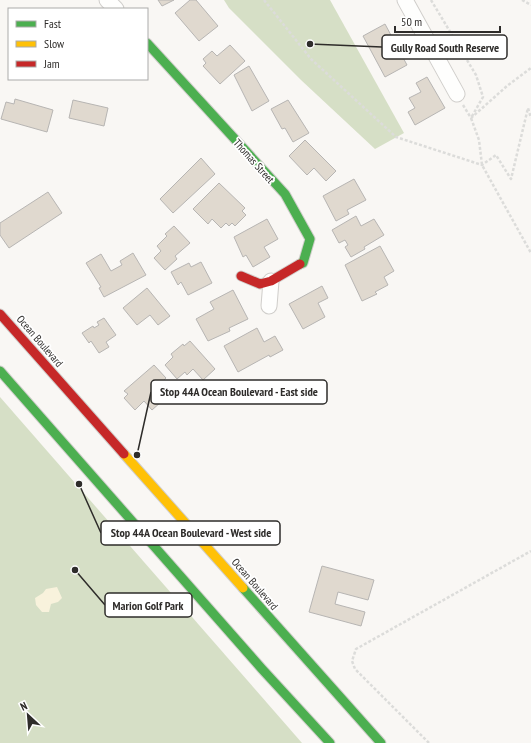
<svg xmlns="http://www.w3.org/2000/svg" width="531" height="743" font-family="'PT Sans Narrow',sans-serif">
  <rect width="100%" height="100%" fill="#f9f7f4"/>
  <g fill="#d6dfc6">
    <polygon points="224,0 330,0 404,133 375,149 301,80 229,8"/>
    <polygon points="0,397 302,743 0,743"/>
  </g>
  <polygon fill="#f8f2dc" points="57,587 62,598 58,602 51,604 49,612 42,612 36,605 35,598 43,593 46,589"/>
  <g fill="#e0d9cf" stroke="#b7b5b3">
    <polygon points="158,0 174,0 162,6"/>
    <polygon points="190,0 196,0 218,26 199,41 175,13"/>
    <polygon points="385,24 407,65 385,77 363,36"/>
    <polygon points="230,45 245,61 220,84 203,66 206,63 203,59 212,51 217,56"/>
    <polygon points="249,66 269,101 252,111 234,75"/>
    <polygon points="427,77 445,108 415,125 408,112 415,108 409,98 421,92 416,83"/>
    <polygon points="15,99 53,110 47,132 1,119 6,102 14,104"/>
    <polygon points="73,100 108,108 104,126 69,118"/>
    <polygon points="288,100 309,133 293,142 285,128 282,129 271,109"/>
    <polygon points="305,140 336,171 326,181 314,168 307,175 289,156"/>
    <polygon points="201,158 215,174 173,213 160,199"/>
    <polygon points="354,179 366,200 347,210 349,214 336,221 323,196"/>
    <polygon points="219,183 245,208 242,211 246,215 235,226 232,223 229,226 226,223 221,228 212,219 208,224 193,209"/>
    <polygon points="48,192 62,213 9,248 0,235 0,223"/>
    <polygon points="356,216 361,226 374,219 384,235 364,247 365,249 351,257 345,247 348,245 345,240 339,243 332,230"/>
    <polygon points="267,219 278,239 264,247 270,257 253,267 246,255 243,257 234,237"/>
    <polygon points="174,226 190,243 175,256 177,259 165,270 154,258 161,251 157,246 167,236 165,234"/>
    <polygon points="380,246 394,271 384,277 388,285 375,292 377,294 362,301 345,265"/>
    <polygon points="133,253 146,275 104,297 99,288 101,287 86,263 101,254 111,271 122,265 120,261"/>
    <polygon points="201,262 212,283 188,295 181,282 178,285 171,272 189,263 191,267"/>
    <polygon points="322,286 328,298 318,303 325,317 303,329 289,304"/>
    <polygon points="147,288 170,316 158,325 150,315 137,325 123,308"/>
    <polygon points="233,290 248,319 229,328 230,331 208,341 196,319 214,309 210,302"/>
    <polygon points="104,318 116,335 106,342 109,347 99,353 91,341 89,343 82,333 93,326 94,328 99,325 97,322"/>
    <polygon points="257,328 264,342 275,336 283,350 270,357 269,355 238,372 224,346"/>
    <polygon points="190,341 215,369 203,380 193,369 187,375 185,372 177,379 165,365 173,357 171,354 183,344 184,346"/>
    <polygon points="154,365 166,378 160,384 170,394 152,410 144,401 135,410 124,398 128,394 124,391"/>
    <polygon points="322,566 374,580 368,600 338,592 335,604 365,612 361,626 309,612"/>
  </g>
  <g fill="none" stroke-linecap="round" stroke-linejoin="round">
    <g stroke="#d0cecb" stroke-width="17">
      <g id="street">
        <polyline points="107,0 116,9"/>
        <polyline points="405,0 457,94"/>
        <polyline points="269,306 271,281"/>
      </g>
    </g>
    <g stroke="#d0cecb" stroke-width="11">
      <g id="fast">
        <polyline points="147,43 285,194 310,239 303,263 300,264"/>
        <polyline points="0,371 262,669 330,743"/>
        <polyline points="243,588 381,743"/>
      </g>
    </g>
    <g stroke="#d0cecb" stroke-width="11">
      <polyline id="slow" points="124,454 243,588"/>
    </g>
    <g stroke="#d0cecb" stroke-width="11">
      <g id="jam">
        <polyline points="241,276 260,284 271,281 300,264"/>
        <polyline points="0,314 124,454"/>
      </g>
    </g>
    <g stroke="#dcdcda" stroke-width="2.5" stroke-dasharray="3 2" stroke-linecap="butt">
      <polyline points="264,0 311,59 396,137 482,165 496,155 511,179 528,108 531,118"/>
      <polyline points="431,0 476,75 483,97 471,118 479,140 482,165 531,253"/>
      <polyline points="522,0 531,5"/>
      <polyline points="463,105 471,118 507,86 531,68"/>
      <polyline points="429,743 355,669 352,661 356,649 531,551"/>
    </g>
    <use href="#street" stroke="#fefefd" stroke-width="15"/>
    <use href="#fast" stroke="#4caf50" stroke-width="9"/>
    <use href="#slow" stroke="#ffc107" stroke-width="9"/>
    <use href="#jam" stroke="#c62828" stroke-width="9"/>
  </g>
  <g text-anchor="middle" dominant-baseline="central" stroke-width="3.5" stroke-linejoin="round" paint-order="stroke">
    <g font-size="11" fill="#2e2c2a" stroke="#fff">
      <text transform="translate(254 161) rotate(48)">Thomas Street</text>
      <text transform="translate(40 341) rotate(49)">Ocean Boulevard</text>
      <text transform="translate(255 584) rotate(49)">Ocean Boulevard</text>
    </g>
  </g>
  <path fill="none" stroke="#2e2c2a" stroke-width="1.5" d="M310 44L382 47M137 455L151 392M79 484L101 533M75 570L105 605"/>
  <g fill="#2e2c2a" stroke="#fff" stroke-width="1.5">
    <circle cx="310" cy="44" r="4"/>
    <circle cx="137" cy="455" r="4"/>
    <circle cx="79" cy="484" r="4"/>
    <circle cx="75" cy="570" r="4"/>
  </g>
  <g fill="#fff" stroke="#2e2c2a" stroke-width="1.5">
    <rect x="382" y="35" width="125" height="24" rx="4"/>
    <rect x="151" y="380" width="176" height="24" rx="4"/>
    <rect x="101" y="521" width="179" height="24" rx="4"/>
    <rect x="105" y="593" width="87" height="24" rx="4"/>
  </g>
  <g font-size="12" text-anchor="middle" font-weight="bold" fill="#2e2c2a">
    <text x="445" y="52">Gully Road South Reserve</text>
    <text x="239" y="396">Stop 44A Ocean Boulevard - East side</text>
    <text x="191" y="537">Stop 44A Ocean Boulevard - West side</text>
    <text x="148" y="610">Marion Golf Park</text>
  </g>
  <rect x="8" y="8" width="140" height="72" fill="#ffffff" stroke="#ababaa"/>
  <rect x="16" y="21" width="20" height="6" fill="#4caf50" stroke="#ababaa"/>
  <text x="44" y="28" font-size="12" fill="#2e2c2a">Fast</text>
  <rect x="16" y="41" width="20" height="6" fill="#ffc107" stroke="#ababaa"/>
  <text x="44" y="48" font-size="12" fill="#2e2c2a">Slow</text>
  <rect x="16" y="61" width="20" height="6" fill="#c62828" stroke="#ababaa"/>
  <text x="44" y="68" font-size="12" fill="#2e2c2a">Jam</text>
  <g transform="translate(28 715) rotate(334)" stroke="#ffffff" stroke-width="3" paint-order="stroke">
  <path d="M0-3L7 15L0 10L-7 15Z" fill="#2e2c2a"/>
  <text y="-6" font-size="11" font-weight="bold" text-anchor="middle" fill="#2e2c2a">N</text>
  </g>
  <path d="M395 26v6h105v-6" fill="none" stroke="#2e2c2a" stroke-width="2"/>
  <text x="401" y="26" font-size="12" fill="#2e2c2a" stroke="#ffffff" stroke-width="3" paint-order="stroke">50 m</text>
</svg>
